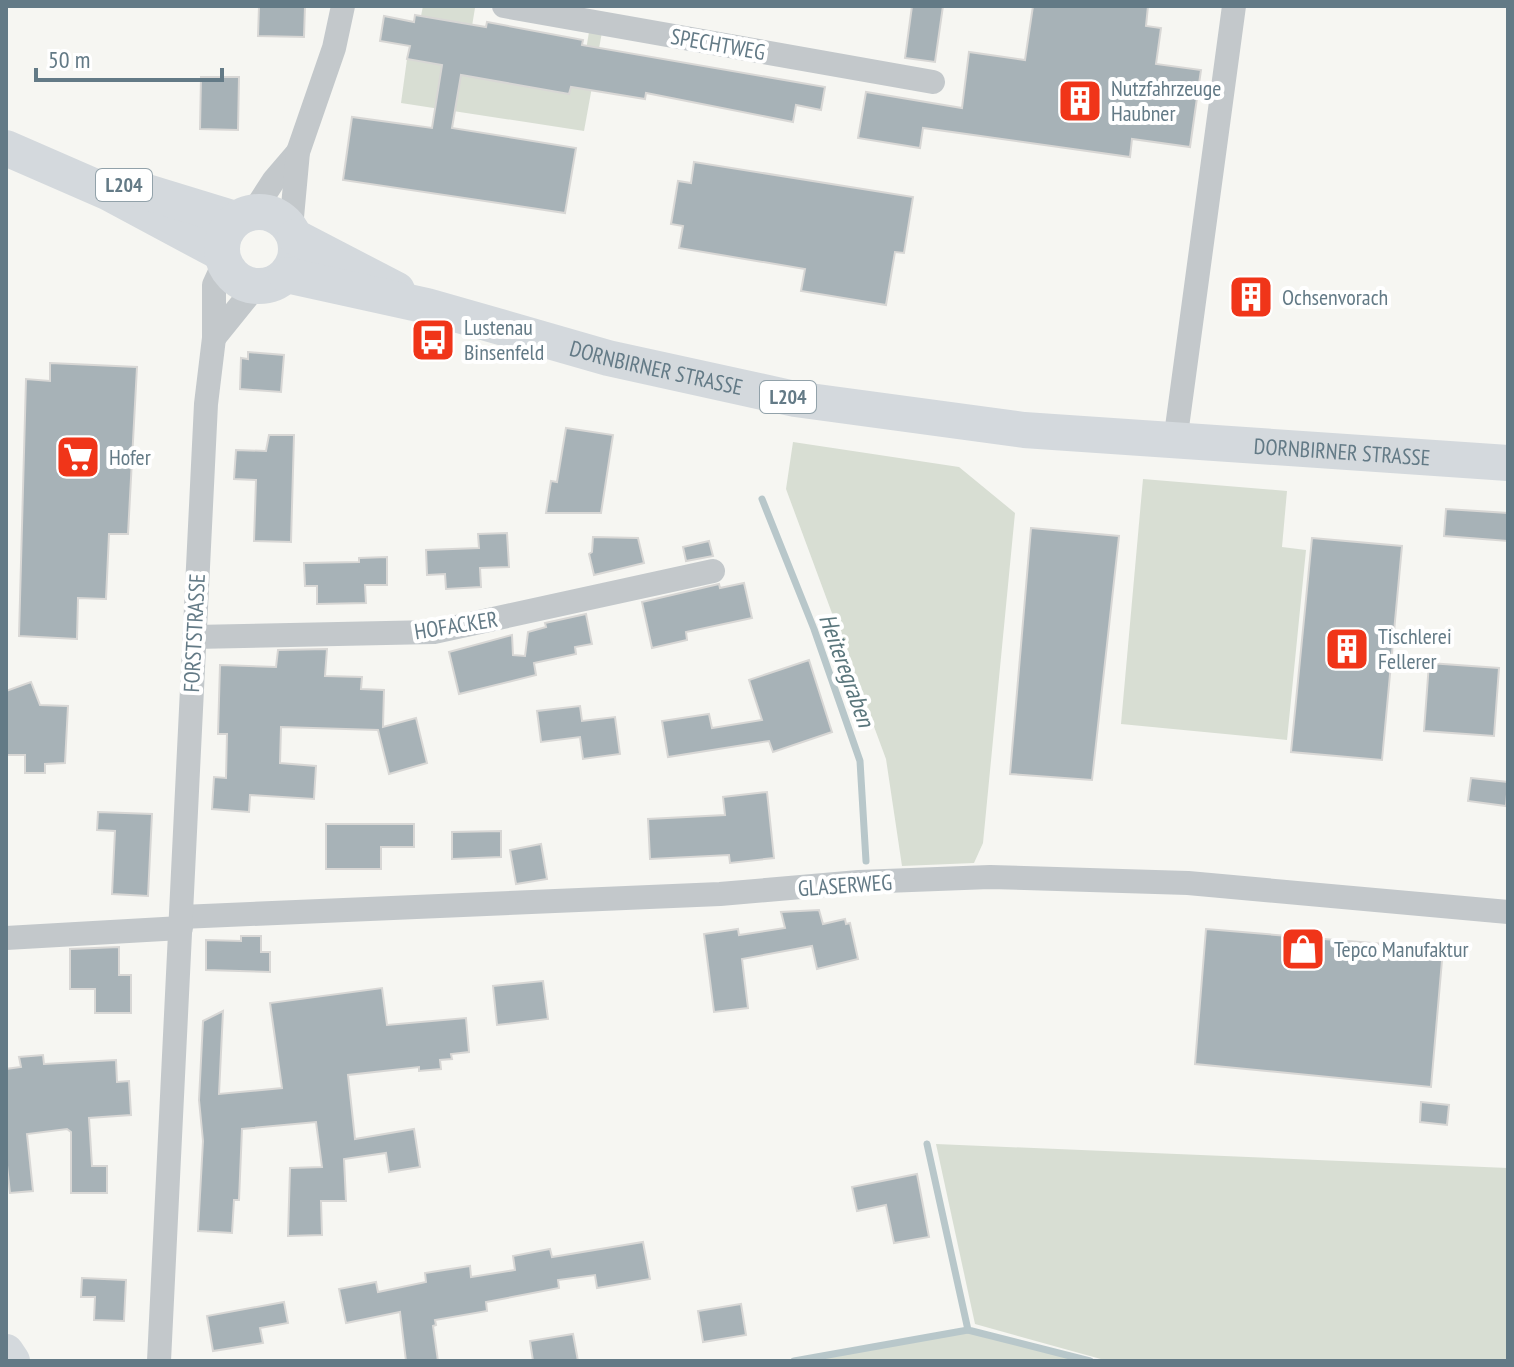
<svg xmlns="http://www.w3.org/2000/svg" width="1514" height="1367" font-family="'PT Sans Narrow',sans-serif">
  <rect width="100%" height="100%" fill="#f6f6f2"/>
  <g fill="#d8ded3">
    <polygon points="423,6 475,8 471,32 481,78 569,94 576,61 584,62 589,32 602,32 584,131 401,103 407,59 462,23 421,16"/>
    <polygon points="793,442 959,467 1015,513 983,843 974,863 902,866 886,759 786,489"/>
    <polygon points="1143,479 1287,491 1282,547 1306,550 1287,740 1121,724"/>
    <polygon points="936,1144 1508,1168 1508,1361 1108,1361 975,1324"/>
    <polygon points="968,1330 1090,1361 794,1361"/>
  </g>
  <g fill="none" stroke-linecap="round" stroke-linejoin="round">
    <g stroke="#b8c7ca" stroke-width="7">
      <polyline points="762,499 814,629 860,761 866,861"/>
      <polyline points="927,1144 968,1330 1090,1361"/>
      <polyline points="794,1361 968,1330"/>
    </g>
  </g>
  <g fill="#a7b2b7" stroke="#d8d7d5" stroke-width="2">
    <polygon points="259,6 305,6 304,37 258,36"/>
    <polygon points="912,6 943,6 935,62 905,58"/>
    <polygon points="1033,6 1148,6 1146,26 1161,28 1156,64 1201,70 1190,147 1132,139 1130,157 923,128 920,148 858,138 866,92 962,108 969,52 1025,60"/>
    <polygon points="415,15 486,27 487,22 583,40 582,45 825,87 821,110 796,105 793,122 646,93 645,99 571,87 569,94 461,75 452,128 576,148 565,213 343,180 352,117 432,128 442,65 407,59 410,46 380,41 384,16 414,22"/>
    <polygon points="201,77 239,77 238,130 200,129"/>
    <polygon points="694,162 913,197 904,253 895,252 886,305 801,291 805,269 679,248 683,226 671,224 678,181 691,183"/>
    <polygon points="248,352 284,355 281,392 240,389 241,358 248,359"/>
    <polygon points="50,363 137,367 128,534 109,534 106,599 78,598 77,639 19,636 26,379 50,381"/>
    <polygon points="566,428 613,435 601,513 546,513 551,481 557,482"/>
    <polygon points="269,435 294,435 291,542 254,541 256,480 234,479 236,450 266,451"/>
    <polygon points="1446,509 1508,513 1508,541 1444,536"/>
    <polygon points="1031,528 1119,536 1092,780 1010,774"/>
    <polygon points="507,533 509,567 480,568 481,587 446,589 445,574 427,575 426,550 479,548 478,534"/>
    <polygon points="593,537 638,538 644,563 594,575 589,554 592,552"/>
    <polygon points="1312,538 1402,546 1382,760 1291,752"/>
    <polygon points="709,541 713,556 686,561 683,547"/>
    <polygon points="387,557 387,585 365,585 366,603 317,604 317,586 305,586 304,563 359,562 359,558"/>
    <polygon points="744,583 752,618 686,632 687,640 652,648 642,602 719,584 720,588"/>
    <polygon points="586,614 592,644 575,647 576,654 534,663 536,675 459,694 449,652 512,635 513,655 525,656 528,632 546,627 545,623"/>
    <polygon points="327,649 325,676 362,677 361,689 384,690 383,727 416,718 427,763 389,774 378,730 281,727 280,763 316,766 314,799 250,795 249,812 212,809 214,777 226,778 227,734 218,734 220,665 276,667 278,650"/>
    <polygon points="809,660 832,732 773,752 769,741 668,757 662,721 709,714 712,728 762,720 749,680"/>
    <polygon points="1429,663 1499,668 1494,736 1424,731"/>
    <polygon points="31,682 40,705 68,706 65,763 45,764 45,773 25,773 25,755 6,755 6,691"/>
    <polygon points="580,706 582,721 615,717 620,754 583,759 580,737 541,742 537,711"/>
    <polygon points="1471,778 1508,782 1506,806 1468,801"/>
    <polygon points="767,792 774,858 730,863 729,855 650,859 648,819 725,815 723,797"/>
    <polygon points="98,812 152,814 148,896 112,894 115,831 97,830"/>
    <polygon points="326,824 414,824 414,847 381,847 381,869 326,869"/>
    <polygon points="501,831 501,857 452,859 452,832"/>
    <polygon points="541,844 547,879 516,884 510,850"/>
    <polygon points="819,910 823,924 845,919 846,924 850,923 858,959 817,969 812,946 742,959 748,1008 714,1012 704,934 738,929 739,935 785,928 781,912"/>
    <polygon points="1206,929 1443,949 1431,1087 1195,1064"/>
    <polygon points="241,936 261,936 261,952 270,952 270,972 206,970 206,940 241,941"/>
    <polygon points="119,947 119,975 131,975 131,1013 95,1013 95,989 70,989 70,949"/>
    <polygon points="543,981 548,1019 497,1025 493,986"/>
    <polygon points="382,988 387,1025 466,1018 469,1052 451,1054 452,1059 440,1060 441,1069 419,1071 419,1067 348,1075 355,1139 414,1129 420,1167 389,1172 386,1153 344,1159 346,1201 321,1201 322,1235 288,1236 290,1168 322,1167 316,1122 242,1129 239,1200 234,1200 232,1233 198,1231 203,1141 199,1100 203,1021 223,1011 219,1094 282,1088 270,1003"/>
    <polygon points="43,1055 44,1064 116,1060 117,1082 129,1081 131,1115 89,1118 92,1166 107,1166 107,1193 71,1193 71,1132 67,1129 27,1134 33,1191 10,1193 6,1156 6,1069 21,1067 19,1057"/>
    <polygon points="1421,1102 1449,1105 1447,1125 1420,1122"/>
    <polygon points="917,1174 929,1237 894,1243 886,1205 857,1211 852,1187"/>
    <polygon points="643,1242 650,1279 597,1288 595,1275 558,1280 559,1288 486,1302 487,1311 435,1320 436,1325 433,1326 438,1361 406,1361 400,1312 346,1323 339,1289 376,1282 378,1292 426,1282 425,1273 470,1266 471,1277 515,1270 513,1256 550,1249 552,1257"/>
    <polygon points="82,1278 126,1280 124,1321 94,1320 95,1297 81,1297"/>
    <polygon points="284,1302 288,1323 260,1328 263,1343 213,1351 207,1316"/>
    <polygon points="741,1304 746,1335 703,1342 698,1311"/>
    <polygon points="573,1334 578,1361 533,1361 530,1341"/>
  </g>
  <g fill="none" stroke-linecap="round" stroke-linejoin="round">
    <g stroke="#c3c8cb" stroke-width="24">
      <polyline points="504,6 933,82"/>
      <polyline points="254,211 274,180 298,152"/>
      <polyline points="291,228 298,152 334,48 343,6"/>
      <polyline points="214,338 256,286"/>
      <polyline points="1175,442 1234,6"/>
      <polyline points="194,637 434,632 713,571"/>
      <polyline points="181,917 720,894 859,882 990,877 1188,883 1508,912"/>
      <polyline points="6,938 181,928"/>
      <polyline points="159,1361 206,404 214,338 214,285 224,263"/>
    </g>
    <g stroke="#d4d9dd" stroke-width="36">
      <polyline points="6,148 107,192 221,253"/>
      <polyline points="137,189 235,219"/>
      <circle cx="259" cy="249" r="37"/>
      <polyline points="295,237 397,290"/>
      <path id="s1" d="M286,275l141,31 181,52 187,41 229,31 484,33"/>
      <polyline points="6,1352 12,1361"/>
    </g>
  </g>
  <defs>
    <g id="building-square" transform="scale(2.3)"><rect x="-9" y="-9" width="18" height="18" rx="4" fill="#f03519" stroke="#fff"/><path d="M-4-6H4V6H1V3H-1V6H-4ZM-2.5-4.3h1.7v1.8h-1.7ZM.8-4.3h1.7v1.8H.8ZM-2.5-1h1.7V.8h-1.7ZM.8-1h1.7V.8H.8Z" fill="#fff"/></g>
    <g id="bus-square" transform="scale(2.3)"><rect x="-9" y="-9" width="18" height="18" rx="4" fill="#f03519" stroke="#fff"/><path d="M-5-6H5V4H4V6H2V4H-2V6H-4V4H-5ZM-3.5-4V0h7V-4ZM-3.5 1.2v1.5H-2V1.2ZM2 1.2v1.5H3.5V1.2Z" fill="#fff"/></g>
    <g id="supermarket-square" transform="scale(2.3)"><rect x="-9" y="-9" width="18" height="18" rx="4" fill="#f03519" stroke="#fff"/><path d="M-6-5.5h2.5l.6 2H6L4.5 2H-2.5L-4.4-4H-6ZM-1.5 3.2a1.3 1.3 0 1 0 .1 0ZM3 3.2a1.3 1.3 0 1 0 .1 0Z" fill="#fff"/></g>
    <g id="shop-square" transform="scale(2.3)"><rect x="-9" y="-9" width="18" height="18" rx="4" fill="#f03519" stroke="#fff"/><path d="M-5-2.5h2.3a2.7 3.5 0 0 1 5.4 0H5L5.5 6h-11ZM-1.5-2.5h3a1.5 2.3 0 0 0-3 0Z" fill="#fff"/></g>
  </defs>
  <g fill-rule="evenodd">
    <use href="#building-square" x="1080" y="101"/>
    <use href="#building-square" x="1251" y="297"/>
    <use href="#bus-square" x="433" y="340"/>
    <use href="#supermarket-square" x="78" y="457"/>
    <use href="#building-square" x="1347" y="649"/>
    <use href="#shop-square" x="1303" y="949"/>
  </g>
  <g text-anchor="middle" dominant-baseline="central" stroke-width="8" stroke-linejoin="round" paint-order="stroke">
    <g fill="#fff" stroke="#92a2aa" stroke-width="2">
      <rect x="96" y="169" width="56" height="32" rx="6"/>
      <rect x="760" y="381" width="56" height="32" rx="6"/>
    </g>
    <g font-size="20" font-weight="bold" fill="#637a86">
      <text x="124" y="185">L204</text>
      <text x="788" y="397">L204</text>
    </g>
    <g font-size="22" fill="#637a86" stroke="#fff">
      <text transform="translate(718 44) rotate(10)">SPECHTWEG</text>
      <text stroke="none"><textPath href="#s1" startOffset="382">DORNBIRNER STRASSE</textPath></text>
      <text stroke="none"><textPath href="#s1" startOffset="1074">DORNBIRNER STRASSE</textPath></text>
      <text transform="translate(456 625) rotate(-9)">HOFACKER</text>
      <text transform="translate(194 633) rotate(-87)">FORSTSTRASSE</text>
      <text transform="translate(845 885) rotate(-4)">GLASERWEG</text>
    </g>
    <g font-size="22" fill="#637a86" stroke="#fff" text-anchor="start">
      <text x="1111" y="88">Nutzfahrzeuge<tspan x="1111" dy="25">Haubner</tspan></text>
      <text x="1282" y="297">Ochsenvorach</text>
      <text x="464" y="327">Lustenau<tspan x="464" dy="25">Binsenfeld</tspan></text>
      <text x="109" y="457">Hofer</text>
      <text x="1378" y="636">Tischlerei<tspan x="1378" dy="25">Fellerer</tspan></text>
      <text x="1334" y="949">Tepco Manufaktur</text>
    </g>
    <g font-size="24" font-style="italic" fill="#5a767c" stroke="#fff">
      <text transform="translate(847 670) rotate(70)">Heiteregraben</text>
    </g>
  </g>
  <rect width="1514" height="1367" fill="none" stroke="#637a86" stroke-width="16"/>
  <path d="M36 68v12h186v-12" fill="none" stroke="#637a86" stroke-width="4"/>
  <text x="48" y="68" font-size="24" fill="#637a86" stroke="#ffffff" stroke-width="6" paint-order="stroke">50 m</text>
</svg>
